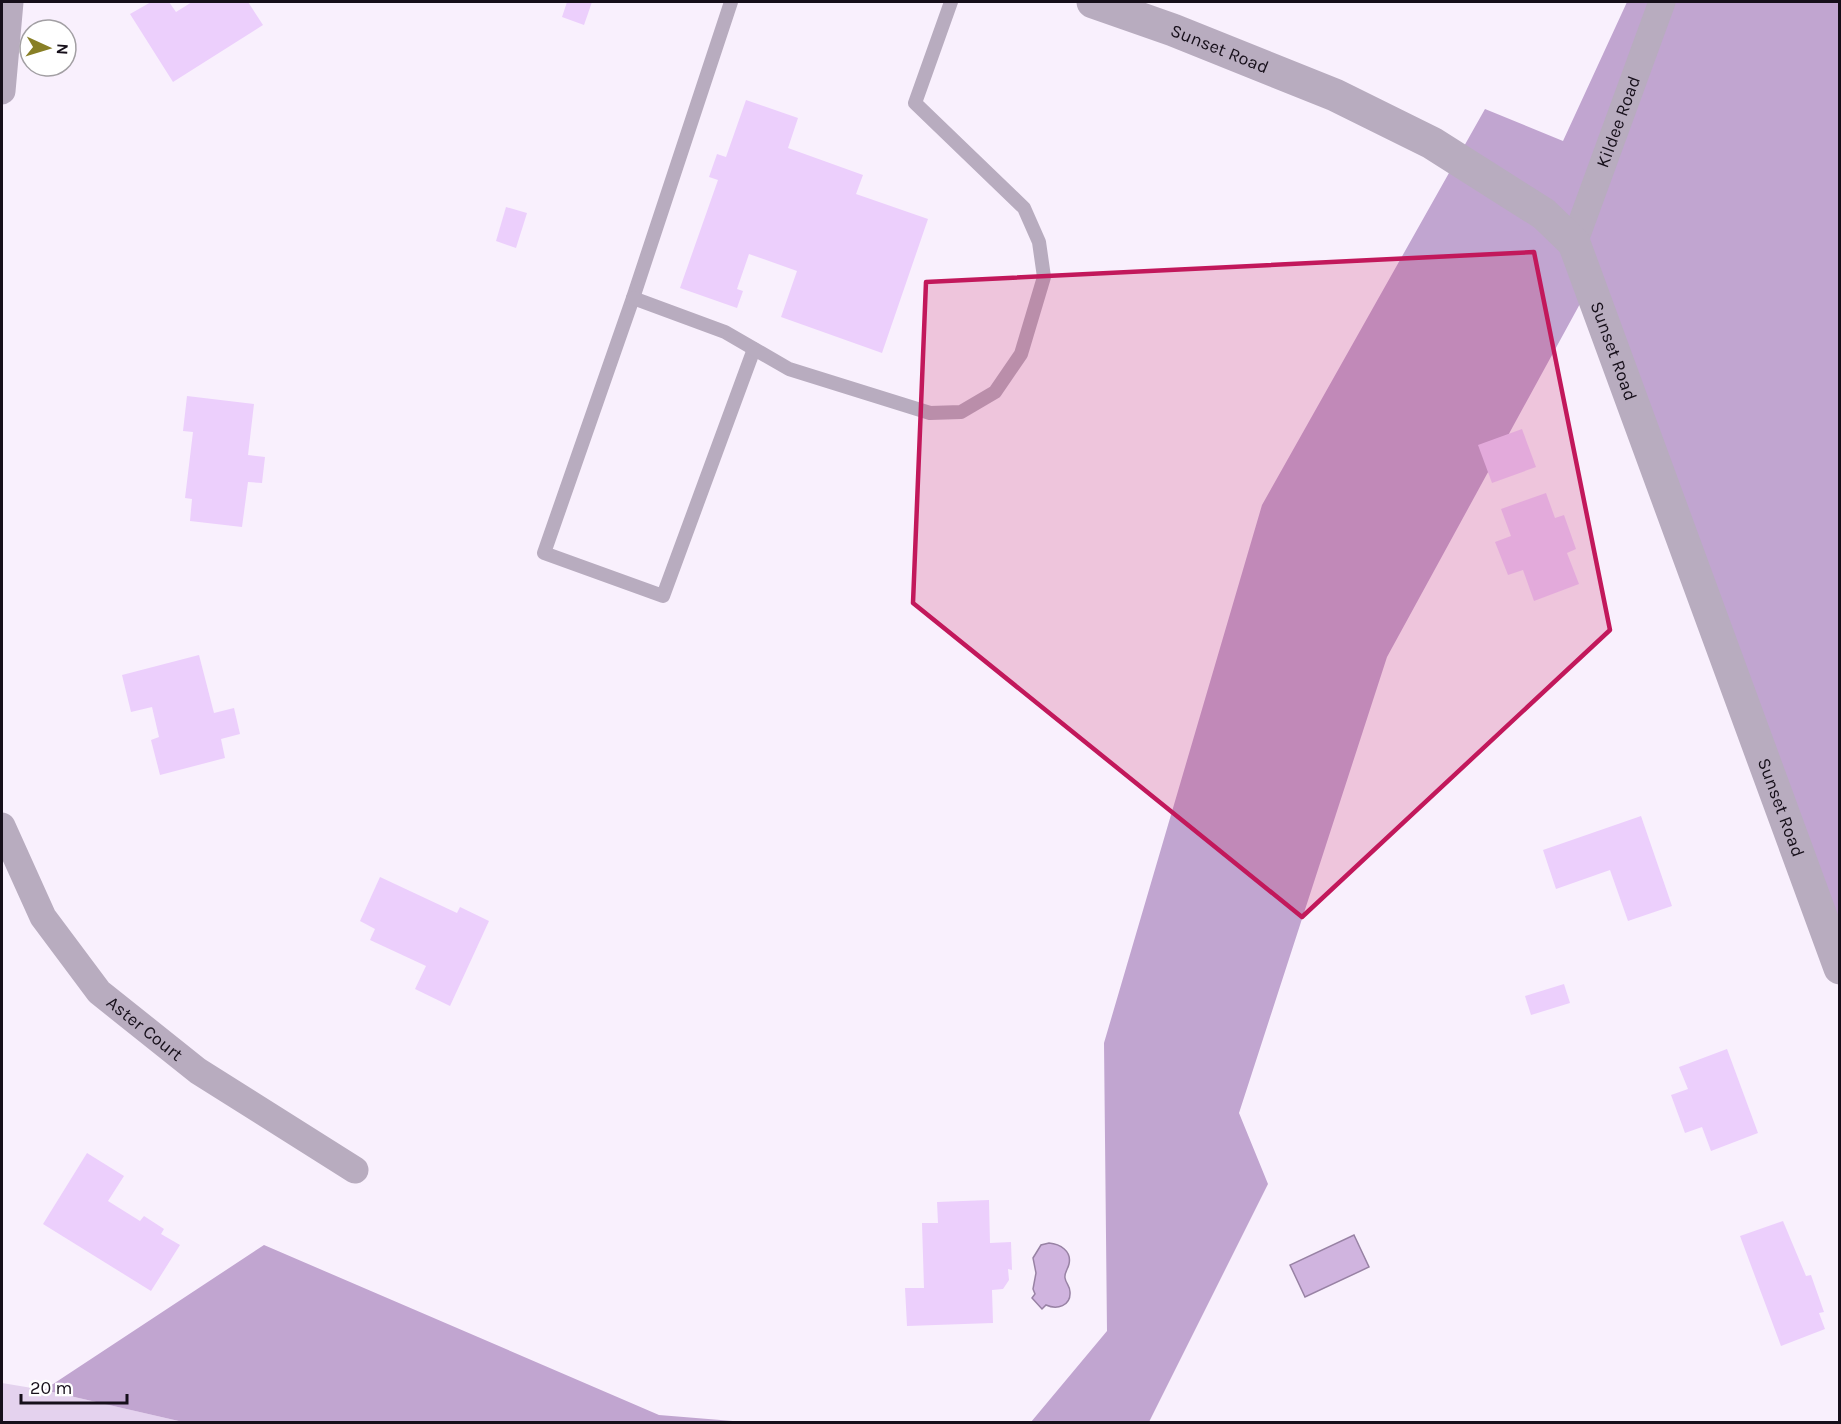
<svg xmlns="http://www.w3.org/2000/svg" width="1841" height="1424" font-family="Karla,sans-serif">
  <rect width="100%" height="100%" fill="#f9f0fd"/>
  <polygon fill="#e4d2ee" points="2,1383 44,1390 183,1422 2,1422"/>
  <g fill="#c1a5d0">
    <polygon points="1627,2 1839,2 1839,952 1599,269 1387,657 1239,1113 1268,1184 1149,1422 1031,1422 1107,1331 1104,1043 1262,505 1485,109 1563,141"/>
    <polygon points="264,1245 659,1415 745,1422 183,1422 44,1390"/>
  </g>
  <g fill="#d0b4df" stroke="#9882a4" stroke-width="1.5">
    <polygon points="1354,1235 1369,1267 1305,1297 1290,1265"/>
    <path d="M1049,1243c11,1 23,8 20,21 -1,5 -5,9 -4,14 1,6 5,8 5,14 1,14 -13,18 -24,13l-4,4 -10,-11 3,-4 -2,-5 3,-16 -3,-15 8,-13z"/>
  </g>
  <g fill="#eccffc">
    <polygon points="151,2 169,2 176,12 192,2 248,2 263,25 173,82 130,14"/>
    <polygon points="567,2 592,2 584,25 562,17"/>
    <polygon points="746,100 798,118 788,148 863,175 856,194 928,219 882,353 781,317 797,271 749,254 737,289 743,291 737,308 680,288 718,180 709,177 717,154 726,157"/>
    <polygon points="506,207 527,213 516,248 496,241"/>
    <polygon points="187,396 254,404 248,455 265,457 262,483 248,482 242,527 190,521 192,499 185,498 193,432 183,431"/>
    <polygon points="1522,429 1536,467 1492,483 1478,445"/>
    <polygon points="1546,493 1555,518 1564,515 1576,549 1567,553 1579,584 1534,601 1523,570 1508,575 1495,542 1511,536 1501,509"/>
    <polygon points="199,655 214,713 234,708 240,734 221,739 225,758 160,775 151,740 159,737 152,707 131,712 122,675"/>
    <polygon points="1641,816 1672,906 1628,921 1610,870 1556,889 1543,850"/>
    <polygon points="380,877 457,913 460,907 489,921 450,1006 415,989 426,966 370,940 375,929 360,921"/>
    <polygon points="1564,984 1570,1003 1531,1015 1525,996"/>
    <polygon points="1727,1049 1758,1133 1711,1151 1702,1127 1685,1133 1671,1095 1688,1089 1679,1067"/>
    <polygon points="87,1153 124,1176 108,1201 140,1221 144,1216 164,1229 161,1234 180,1245 151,1291 43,1224"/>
    <polygon points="989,1200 990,1243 1011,1242 1012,1270 1008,1269 1009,1280 1003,1289 992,1290 993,1323 907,1326 905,1288 924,1288 922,1223 938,1223 937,1202"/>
    <polygon points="1783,1221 1806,1276 1811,1275 1824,1312 1819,1313 1825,1329 1781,1346 1740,1236"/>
  </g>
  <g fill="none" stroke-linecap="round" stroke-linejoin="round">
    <g stroke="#b8acbf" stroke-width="14">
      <polyline points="731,2 633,298 544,553 663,596 754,349"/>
      <polyline points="633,298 725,332 789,369 930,413 961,412 995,392 1021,354 1044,277 1039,242 1024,208 915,103 951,2"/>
    </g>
    <g stroke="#b8acbf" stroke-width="27">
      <polyline points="2,91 10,2"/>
      <path id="s1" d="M1574,243l88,-241"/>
      <path id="s2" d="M2,826l41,91 56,75 99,79 157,99"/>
    </g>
    <path stroke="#b8acbf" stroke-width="33" id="s3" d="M1093,2l80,28 162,65 97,48 112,71 30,29 266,725"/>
  </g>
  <path fill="#c2185b" fill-opacity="0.2" stroke="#c2185b" stroke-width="4.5" stroke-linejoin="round" d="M1534,252l76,378 -308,287 -389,-314 13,-321z"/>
  <g text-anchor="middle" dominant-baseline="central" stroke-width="4.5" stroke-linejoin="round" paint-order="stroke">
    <g font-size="18" fill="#160f1a" stroke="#fff">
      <text stroke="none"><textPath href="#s3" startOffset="135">Sunset Road</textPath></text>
      <text stroke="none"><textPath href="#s1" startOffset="129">Kildee Road</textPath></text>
      <text stroke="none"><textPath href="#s3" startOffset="657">Sunset Road</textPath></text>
      <text stroke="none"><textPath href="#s3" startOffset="1143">Sunset Road</textPath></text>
      <text stroke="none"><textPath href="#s2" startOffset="252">Aster Court</textPath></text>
    </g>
  </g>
  <rect width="1841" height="1424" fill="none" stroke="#160f1a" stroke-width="6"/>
  <g transform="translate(48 48) rotate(94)"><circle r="28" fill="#ffffff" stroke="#a29fa3" stroke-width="1.5"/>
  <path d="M0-4.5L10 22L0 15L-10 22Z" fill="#887f26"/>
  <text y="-9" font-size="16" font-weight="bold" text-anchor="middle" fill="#160f1a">N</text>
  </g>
  <path d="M21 1394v9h106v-9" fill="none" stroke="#160f1a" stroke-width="3"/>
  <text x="30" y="1394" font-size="18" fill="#160f1a" stroke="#ffffff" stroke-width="4.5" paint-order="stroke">20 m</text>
</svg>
